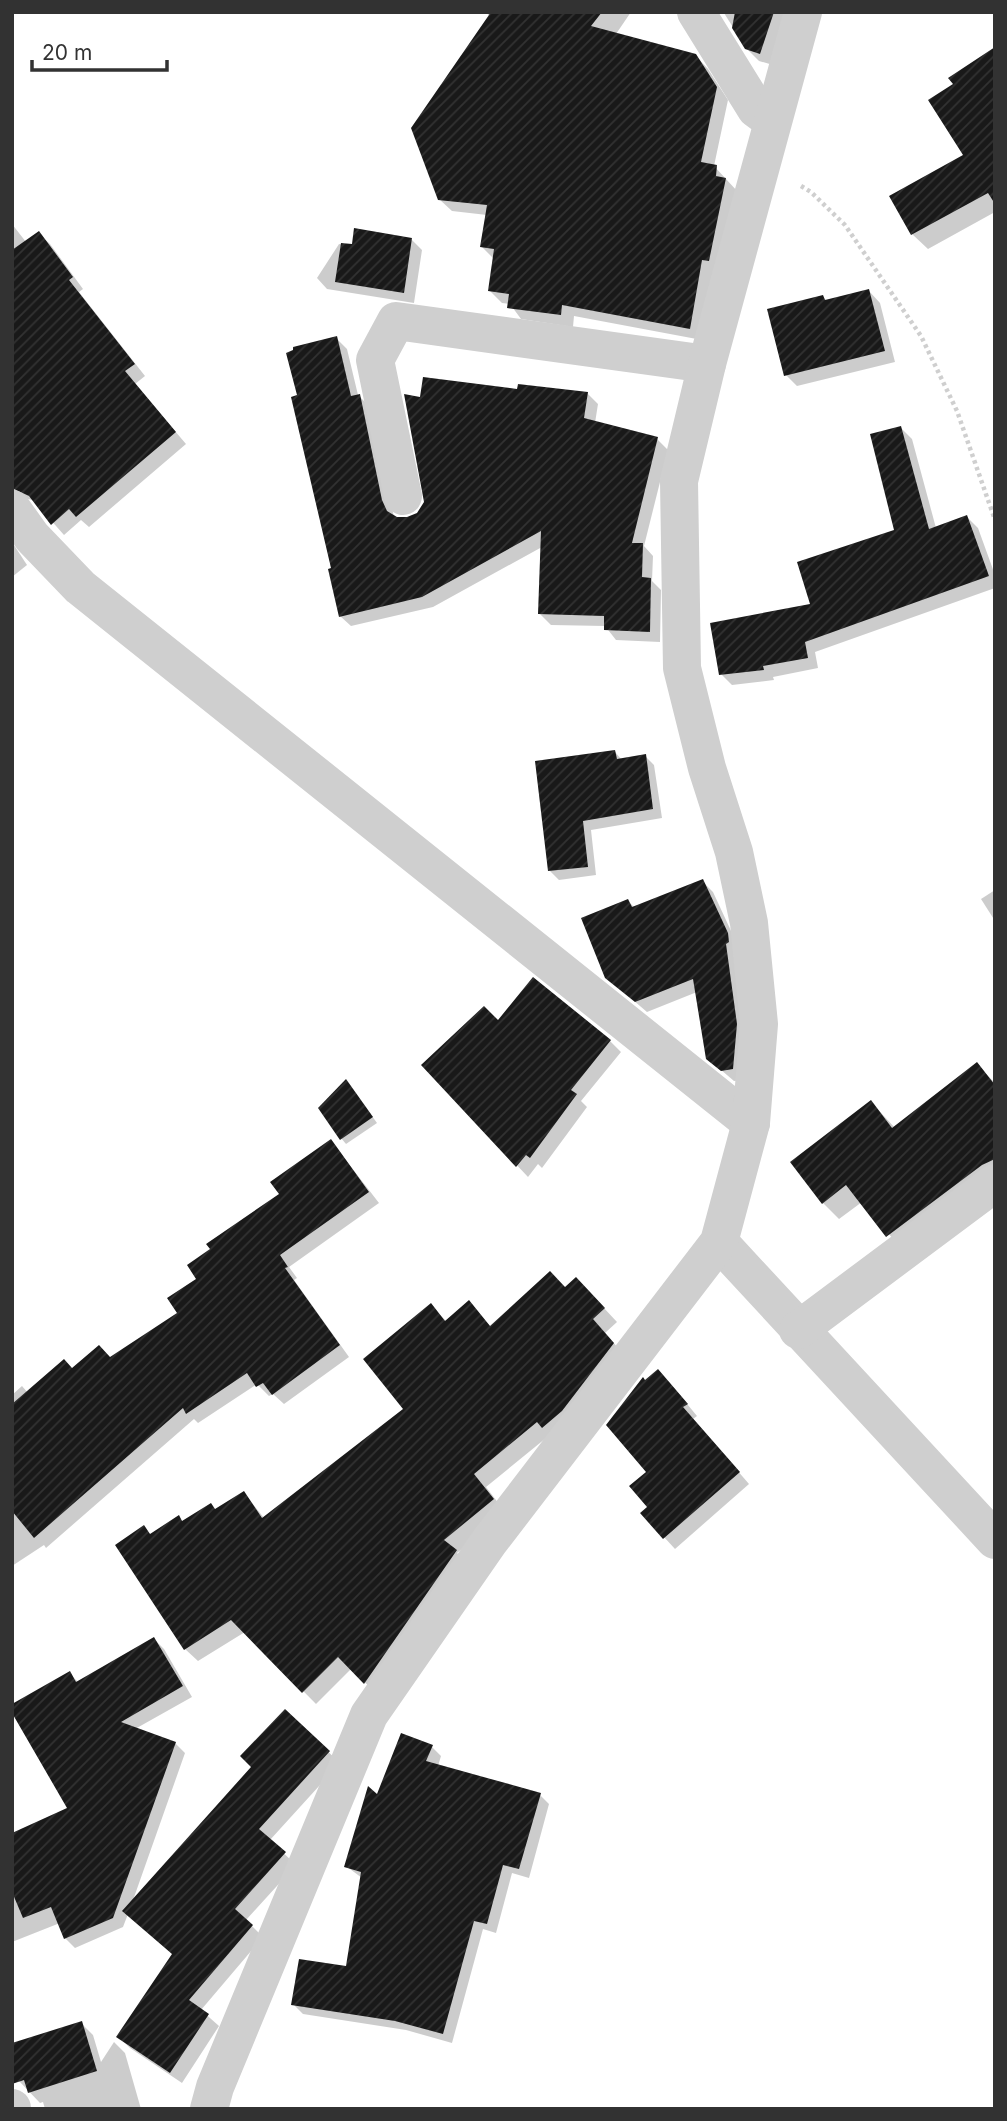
<svg xmlns="http://www.w3.org/2000/svg" width="1007" height="2121" font-family="Inter,sans-serif">
  <defs>
    <pattern id="building-hatch" width="6" height="6" patternUnits="userSpaceOnUse" patternTransform="scale(1.75)"><rect width="6" height="6" fill="#191919"/><path d="M-1 1l2-2M0 6l6-6M5 7l2-2" fill="none" stroke="#323232"/></pattern>
  </defs>
  <rect width="100%" height="100%" fill="#fff"/>
  <g fill="#0003">
    <polygon points="486,12 631,12 616,34 696,56 708,69 728,100 714,166 738,192 702,340 574,316 573,327 521,319 510,304 502,303 490,291 494,259 482,247 487,215 452,211 439,199 490,17"/>
    <polygon points="799,12 780,67 759,61 746,48 724,13"/>
    <polygon points="995,50 995,212 928,249 912,234 966,156 955,85"/>
    <polygon points="12,224 26,242 38,233 50,244 83,289 79,292 145,376 135,384 186,444 89,527 81,520 64,535 33,500 22,498 12,502"/>
    <polygon points="411,239 422,250 414,303 327,289 317,278 339,244 353,246"/>
    <polygon points="869,291 880,303 895,362 797,386 786,375 823,297 827,301"/>
    <polygon points="336,338 347,349 358,395 370,407 394,517 407,519 418,514 426,503 421,399 519,391 587,393 598,404 595,423 657,439 668,450 644,546 653,556 652,581 661,590 660,642 616,640 605,626 551,625 540,614 542,547 433,607 351,626 340,616 299,397"/>
    <polygon points="901,428 912,439 936,528 967,517 978,528 995,575 995,588 815,652 818,668 773,677 774,680 732,685 721,674 813,605 896,531"/>
    <polygon points="12,542 27,565 12,577"/>
    <polygon points="615,752 622,760 645,756 654,765 662,818 591,830 596,875 559,880 550,871"/>
    <polygon points="702,881 713,892 738,946 744,1080 734,1081 707,1058 697,992 647,1012 606,977 628,901 635,908"/>
    <polygon points="995,890 995,921 981,899"/>
    <polygon points="499,1023 610,1041 621,1052 581,1101 587,1107 542,1168 538,1164 528,1177 423,1065"/>
    <polygon points="977,1065 995,1083 995,1186 904,1252 862,1202 839,1219 823,1203 871,1102 895,1128"/>
    <polygon points="351,1087 377,1123 346,1144 341,1138"/>
    <polygon points="331,1141 379,1203 289,1267 297,1278 294,1280 349,1357 284,1404 273,1394 269,1396 257,1384 198,1423 194,1419 46,1548 44,1545 12,1566 12,1395 22,1386 28,1393 73,1370 110,1359 179,1314 199,1279"/>
    <polygon points="565,1289 589,1292 617,1322 605,1333 626,1357 551,1434 486,1487 506,1513 457,1553 469,1564 378,1695 351,1669 316,1704 245,1632 198,1661 185,1649 144,1528 151,1535 179,1517 183,1522 216,1510 244,1493 264,1518 406,1409 431,1306 447,1322 481,1316 491,1327"/>
    <polygon points="645,1382 669,1382 697,1416 693,1419 749,1484 675,1549 664,1537 650,1507"/>
    <polygon points="154,1639 164,1649 192,1697 135,1729 175,1743 185,1753 132,1903 253,1767 285,1711 340,1763 270,1840 296,1865 246,1920 263,1937 201,2010 219,2026 182,2083 130,2048 118,2036 174,1955 128,1914 123,1927 75,1948 65,1938 60,1923 12,1942 12,1838 70,1809 69,1673 79,1683"/>
    <polygon points="432,1747 441,1756 438,1766 540,1795 549,1804 529,1878 512,1873 496,1933 483,1929 452,2043 406,2030 303,2014 293,2004 348,1968 362,1878 346,1866 378,1797"/>
    <polygon points="81,2023 93,2035 101,2062 114,2042 125,2053 141,2109 45,2109 43,2102 40,2103 19,2081"/>
  </g>
  <g fill="url(#building-hatch)">
    <polygon points="491,12 602,12 591,26 696,54 717,87 701,162 717,165 716,176 726,178 709,261 702,260 690,329 562,305 561,315 507,308 509,294 488,291 494,249 480,247 487,205 438,200 411,128"/>
    <polygon points="735,12 774,12 760,54 745,49 732,28"/>
    <polygon points="995,47 995,204 988,193 911,235 889,196 963,155 928,100 953,84 948,78"/>
    <polygon points="354,228 412,238 404,293 335,282 341,243 352,244"/>
    <polygon points="39,231 73,277 69,280 135,364 125,371 176,432 76,517 69,509 51,525 29,496 12,488 12,250"/>
    <polygon points="869,289 885,351 784,376 767,309 823,295 825,300"/>
    <polygon points="337,336 351,396 360,394 382,500 387,511 397,517 407,517 417,513 424,502 404,394 420,397 423,377 517,389 518,384 588,392 584,418 658,437 632,543 643,543 642,577 651,578 650,632 604,630 604,616 538,614 541,531 422,597 339,617 328,569 331,568 291,397 297,395 286,353 293,350 293,347"/>
    <polygon points="901,426 929,529 967,515 989,576 805,642 808,658 763,666 764,670 719,675 710,623 810,604 797,562 894,530 870,434"/>
    <polygon points="615,750 617,759 646,754 653,809 583,821 588,867 548,871 535,761"/>
    <polygon points="703,879 728,933 729,942 726,944 737,1024 733,1069 721,1071 706,1059 693,979 635,1002 605,978 581,918 628,899 632,907"/>
    <polygon points="533,977 611,1040 571,1090 577,1094 530,1158 526,1155 516,1167 421,1065 484,1006 498,1020"/>
    <polygon points="977,1062 995,1085 995,1159 982,1165 886,1237 846,1185 822,1204 790,1162 871,1100 892,1128"/>
    <polygon points="346,1079 373,1117 340,1140 318,1108"/>
    <polygon points="331,1139 369,1192 280,1255 288,1267 285,1268 340,1345 272,1395 263,1383 256,1387 247,1373 186,1414 183,1408 34,1538 12,1511 12,1404 64,1359 72,1368 99,1345 110,1357 177,1313 167,1298 196,1279 187,1265 210,1249 206,1244 279,1194 270,1182"/>
    <polygon points="550,1271 565,1287 576,1277 605,1308 593,1319 614,1343 562,1411 542,1428 537,1422 474,1474 494,1499 444,1540 457,1550 364,1684 338,1657 302,1693 231,1620 184,1650 115,1545 144,1525 150,1534 179,1515 182,1521 211,1503 215,1509 244,1491 262,1518 403,1409 363,1359 431,1303 445,1321 469,1300 490,1326"/>
    <polygon points="658,1369 688,1404 683,1407 740,1472 663,1539 640,1513 647,1507 629,1486 646,1472 606,1425 643,1377 645,1380"/>
    <polygon points="154,1637 183,1686 121,1722 176,1742 113,1918 64,1939 51,1907 23,1918 12,1892 12,1833 67,1808 12,1713 12,1704 70,1671 76,1682"/>
    <polygon points="285,1709 330,1751 259,1829 286,1852 235,1909 253,1925 189,2000 209,2014 170,2073 116,2037 172,1954 122,1911 251,1767 240,1756"/>
    <polygon points="401,1733 433,1745 426,1761 541,1793 519,1869 503,1865 487,1924 474,1921 443,2034 395,2021 291,2005 299,1959 346,1966 361,1872 344,1867 368,1786 377,1794"/>
    <polygon points="82,2021 97,2071 28,2093 24,2080 12,2084 12,2043"/>
  </g>
  <g fill="none" stroke-linecap="round" stroke-linejoin="round">
    <polyline stroke="#cfcfcf" stroke-width="4.5" stroke-dasharray="3.5 3.5" stroke-linecap="butt" points="801,186 811,192 845,225 921,336 957,411 995,520"/>
    <g stroke="#cfcfcf" stroke-width="38">
      <polyline points="696,12 756,109 771,120"/>
      <polyline points="403,496 375,360 396,321 707,364"/>
      <polyline points="12,509 32,537 80,587 751,1123"/>
      <polyline points="719,1242 995,1540"/>
      <polyline points="798,1330 995,1183"/>
      <polyline points="12,2108 12,2109"/>
      <polyline points="209,2109 215,2087 369,1715 489,1542 719,1242 751,1123 759,1024 749,923 734,852 707,768 682,668 679,481 707,364 803,12"/>
    </g>
  </g>
  <rect width="1007" height="2121" fill="none" stroke="#323232" stroke-width="28"/>
  <path d="M32 60v10h135v-10" fill="none" stroke="#323232" stroke-width="3.5"/>
  <text x="42" y="60" font-size="21" fill="#323232" stroke="#ffffff" stroke-width="5" paint-order="stroke">20 m</text>
</svg>
